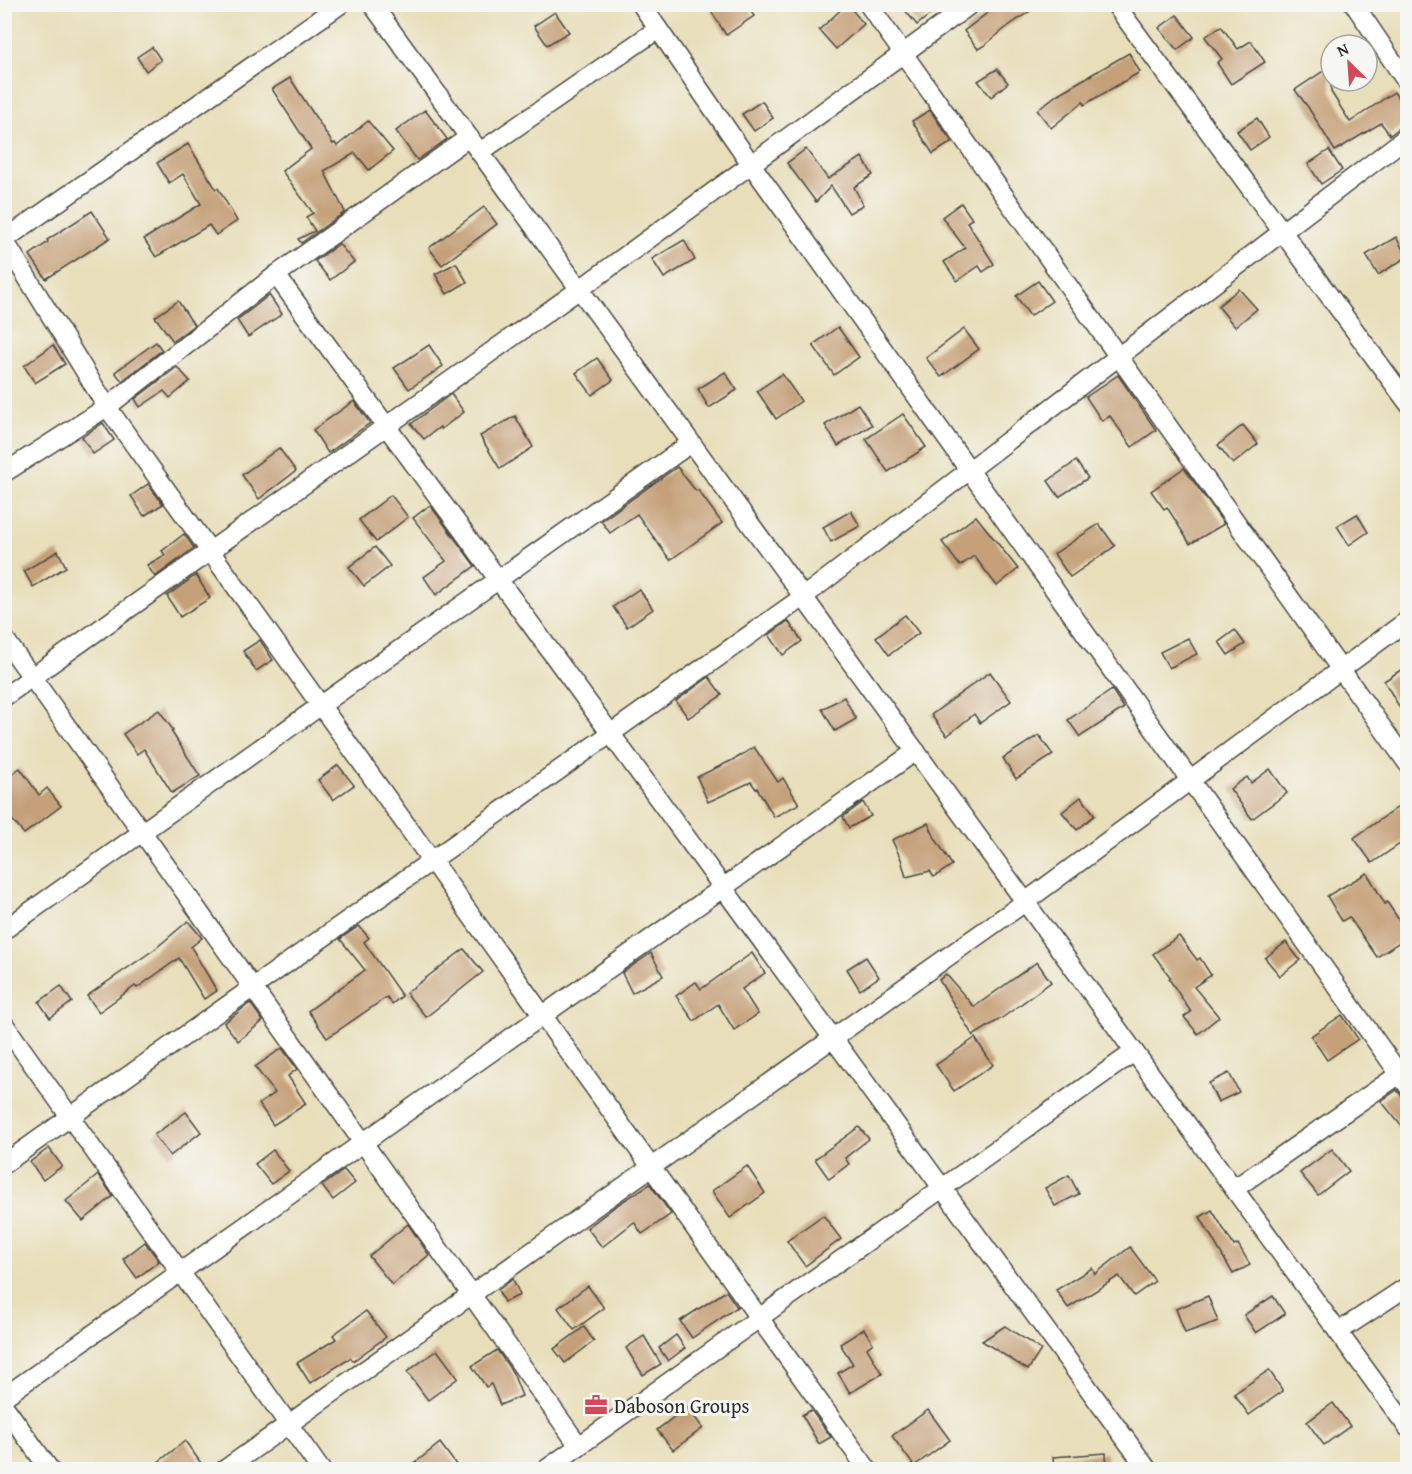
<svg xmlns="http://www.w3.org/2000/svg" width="1412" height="1474" font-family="'Gentium Book Plus',serif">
  <rect width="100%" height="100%" fill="#f6f6f2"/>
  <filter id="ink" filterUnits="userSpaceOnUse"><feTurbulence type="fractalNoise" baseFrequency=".0167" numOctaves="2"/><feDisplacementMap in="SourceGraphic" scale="12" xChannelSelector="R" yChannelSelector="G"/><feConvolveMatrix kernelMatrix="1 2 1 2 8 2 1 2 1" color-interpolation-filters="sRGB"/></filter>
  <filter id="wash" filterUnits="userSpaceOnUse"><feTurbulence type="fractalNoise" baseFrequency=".008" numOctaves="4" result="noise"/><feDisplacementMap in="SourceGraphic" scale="24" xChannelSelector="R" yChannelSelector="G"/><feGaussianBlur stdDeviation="1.35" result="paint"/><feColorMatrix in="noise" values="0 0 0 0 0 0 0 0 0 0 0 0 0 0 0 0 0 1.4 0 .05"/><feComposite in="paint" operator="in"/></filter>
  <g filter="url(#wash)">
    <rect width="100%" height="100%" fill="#e8deba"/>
    <g id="blocks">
      <g fill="#c5a079">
        <polygon points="720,4 746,4 754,16 726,35 711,11"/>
        <polygon points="847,4 864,24 836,49 819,30"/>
        <polygon points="900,4 943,4 917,25"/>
        <polygon points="999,4 1040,4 1007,27 985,45 978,49 964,31"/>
        <polygon points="555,12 569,32 547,45 534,26"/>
        <polygon points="1177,15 1194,37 1177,50 1159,28"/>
        <polygon points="1221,26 1238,49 1251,41 1265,62 1231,84 1217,63 1222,59 1205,37"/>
        <polygon points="152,47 161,60 146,71 137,57"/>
        <polygon points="1129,53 1140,72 1084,105 1083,102 1051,128 1037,110 1058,94"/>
        <polygon points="1331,66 1331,92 1350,122 1394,92 1407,111 1407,124 1401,127 1390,135 1381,123 1335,151 1308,107 1295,90"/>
        <polygon points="997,69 1008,83 991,97 978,81"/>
        <polygon points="290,78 333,144 335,143 337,146 368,121 393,151 369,170 355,153 324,171 345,212 301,243 298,239 315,231 306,217 313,213 282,171 311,149 272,89"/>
        <polygon points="762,101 773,118 754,131 742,114"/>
        <polygon points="425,110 447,139 417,160 396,131"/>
        <polygon points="930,110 952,142 933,154 912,121"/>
        <polygon points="1257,118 1269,137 1250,150 1237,131"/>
        <polygon points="188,144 216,189 218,188 237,221 216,235 209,225 156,257 144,239 201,204 183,174 169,183 157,163"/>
        <polygon points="806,149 828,179 862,157 873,175 854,187 863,205 849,213 831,186 816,202 787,163"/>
        <polygon points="1329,150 1342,170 1321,184 1308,164"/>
        <polygon points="961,203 972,219 967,222 994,264 983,272 979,266 957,281 944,262 965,248 942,217"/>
        <polygon points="484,207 497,224 442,265 429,248"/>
        <polygon points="92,211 110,238 46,279 30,255 48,242 47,240"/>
        <polygon points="1396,237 1407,257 1378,275 1366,255"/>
        <polygon points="684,240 695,260 664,278 652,259"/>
        <polygon points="339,244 354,262 330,280 315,261"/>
        <polygon points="456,263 467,282 447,294 435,274"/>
        <polygon points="1038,281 1052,301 1030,316 1016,296"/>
        <polygon points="1239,289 1257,309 1235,327 1218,306"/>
        <polygon points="269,295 282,314 248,337 237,320"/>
        <polygon points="178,301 194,325 173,341 155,317"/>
        <polygon points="838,327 859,357 834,375 813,345"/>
        <polygon points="964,329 979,349 941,377 926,358"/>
        <polygon points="156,342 162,350 122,381 115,372"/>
        <polygon points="53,345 65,364 35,383 24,366"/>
        <polygon points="429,345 443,366 409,389 394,368"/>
        <polygon points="597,358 613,380 592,395 576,373"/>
        <polygon points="177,367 190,381 170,398 164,391 140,407 135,399"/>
        <polygon points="725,372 737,390 709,408 698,389"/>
        <polygon points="782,374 801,401 776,419 757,391"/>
        <polygon points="1118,375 1156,430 1132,447 1110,416 1102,421 1086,397"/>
        <polygon points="451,394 464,412 441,429 440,427 424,439 411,424"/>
        <polygon points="354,401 370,423 328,453 313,430"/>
        <polygon points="858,404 872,425 838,446 825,425"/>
        <polygon points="903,414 926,447 888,472 866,439"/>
        <polygon points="515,416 533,447 500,469 480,436"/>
        <polygon points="103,423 114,440 93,454 82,437"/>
        <polygon points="1243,425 1258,444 1233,464 1218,445"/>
        <polygon points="279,448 296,471 259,499 242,475"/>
        <polygon points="1076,461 1088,478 1059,497 1048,481"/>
        <polygon points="677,467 696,491 698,490 722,523 670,560 637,514 610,533 601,521"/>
        <polygon points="1184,468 1224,524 1190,544 1167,507 1164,509 1151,491"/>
        <polygon points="148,484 163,504 144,516 131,496"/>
        <polygon points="391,495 408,517 376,542 359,520"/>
        <polygon points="430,505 475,566 436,595 424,577 446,561 413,518"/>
        <polygon points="851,511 860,526 831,542 823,527"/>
        <polygon points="1357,514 1368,532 1349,545 1337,526"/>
        <polygon points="976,516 1018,569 997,586 974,556 960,566 942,542"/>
        <polygon points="1099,524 1115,546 1070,577 1054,554"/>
        <polygon points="184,534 194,548 155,577 147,565 165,555 162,551"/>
        <polygon points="375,547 390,566 364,586 349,567"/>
        <polygon points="58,551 66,567 33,587 24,571"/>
        <polygon points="196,575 210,598 180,617 167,596"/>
        <polygon points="639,589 653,609 627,627 613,607"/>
        <polygon points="905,615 919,633 889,655 876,637"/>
        <polygon points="788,621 802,641 783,655 769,635"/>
        <polygon points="1235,630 1245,644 1228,655 1219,642"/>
        <polygon points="1188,638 1197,654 1169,668 1160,652"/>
        <polygon points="260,640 273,660 256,671 243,651"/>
        <polygon points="1407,666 1407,720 1384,681"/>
        <polygon points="990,672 1011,701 980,723 974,714 947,736 931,715"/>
        <polygon points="709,677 722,695 688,718 676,701"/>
        <polygon points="1112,690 1124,708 1080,737 1068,720"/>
        <polygon points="844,697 856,719 835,731 822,709"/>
        <polygon points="159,710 173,730 171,731 200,776 172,793 144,749 137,754 123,734"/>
        <polygon points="1039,735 1053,755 1016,779 1003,758"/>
        <polygon points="754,747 778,782 783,778 799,804 774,817 757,788 756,789 751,782 708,802 697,777 737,758"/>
        <polygon points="338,765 354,785 333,800 318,780"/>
        <polygon points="20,768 39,795 47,788 61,806 24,834 4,810 4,779"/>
        <polygon points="1270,769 1287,793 1252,819 1230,789 1247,777 1251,783"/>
        <polygon points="1081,797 1095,815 1077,830 1062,812"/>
        <polygon points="863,802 871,816 849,828 843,817"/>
        <polygon points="1401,805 1407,815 1407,839 1372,863 1354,838"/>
        <polygon points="928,823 935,838 952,865 934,877 930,871 906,877 901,859 892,840"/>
        <polygon points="1367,873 1385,904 1387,902 1407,932 1407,937 1377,957 1349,917 1342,921 1327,896"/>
        <polygon points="188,921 202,938 191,947 217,991 204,999 179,958 137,988 135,986 99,1012 87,996 155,949"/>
        <polygon points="359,926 369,938 364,942 402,996 392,1004 387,997 327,1038 308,1011 365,970 340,939"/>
        <polygon points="1179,936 1197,960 1200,958 1211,975 1194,987 1219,1017 1198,1034 1184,1017 1191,1012 1169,979 1171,978 1153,954"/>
        <polygon points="1286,942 1300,960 1280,976 1265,958"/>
        <polygon points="464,949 483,972 426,1017 406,993"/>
        <polygon points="651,953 663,976 632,993 622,973"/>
        <polygon points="752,953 765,973 742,989 758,1014 734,1030 718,1004 694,1021 676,996 696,982 701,989"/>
        <polygon points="866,957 879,977 860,990 847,969"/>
        <polygon points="1037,962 1051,982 1002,1018 973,1036 939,980 946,974 974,1007"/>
        <polygon points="61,986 72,1002 50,1018 39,1002"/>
        <polygon points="250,1003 263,1021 238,1041 224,1023"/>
        <polygon points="1342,1015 1358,1039 1327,1060 1311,1036"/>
        <polygon points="975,1038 993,1065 954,1091 936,1065"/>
        <polygon points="282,1048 297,1069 288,1076 306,1104 273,1125 259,1104 275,1093 255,1067"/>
        <polygon points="1229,1073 1239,1092 1218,1102 1209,1083"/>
        <polygon points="1397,1090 1407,1103 1407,1133 1381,1101"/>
        <polygon points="186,1112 201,1132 170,1156 154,1135"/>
        <polygon points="859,1127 869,1139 845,1158 849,1164 829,1179 815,1159"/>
        <polygon points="49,1148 62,1166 43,1180 30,1162"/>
        <polygon points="1332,1149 1349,1171 1318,1195 1300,1173"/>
        <polygon points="273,1150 289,1171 271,1184 255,1164"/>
        <polygon points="747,1166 765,1193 730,1218 712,1191"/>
        <polygon points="344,1170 355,1183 333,1200 322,1186"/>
        <polygon points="98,1175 113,1196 83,1221 66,1201"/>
        <polygon points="1069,1175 1079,1194 1055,1206 1045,1188"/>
        <polygon points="650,1184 671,1214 642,1234 634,1222 602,1247 587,1228 617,1205"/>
        <polygon points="1212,1210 1234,1246 1238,1244 1250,1265 1233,1274 1200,1217"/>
        <polygon points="823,1215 841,1239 805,1266 787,1241"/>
        <polygon points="408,1224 429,1255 392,1285 369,1256"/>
        <polygon points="145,1242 159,1261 137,1278 123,1259"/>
        <polygon points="1130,1247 1155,1281 1134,1296 1119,1276 1068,1308 1056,1290 1092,1268 1095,1274"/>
        <polygon points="513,1279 520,1295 504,1302 498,1290"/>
        <polygon points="588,1286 604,1308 574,1330 558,1308"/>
        <polygon points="726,1291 737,1307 692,1338 680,1321"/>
        <polygon points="1208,1296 1218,1321 1185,1333 1176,1309"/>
        <polygon points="1273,1296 1285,1314 1256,1333 1244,1315"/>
        <polygon points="366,1311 386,1337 353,1361 351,1358 310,1383 297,1363 336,1339 333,1335"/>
        <polygon points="1005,1326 1041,1350 1028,1370 982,1341"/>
        <polygon points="584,1327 594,1341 565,1363 554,1349"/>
        <polygon points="864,1329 873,1343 867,1348 882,1374 850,1393 838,1373 853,1364 840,1344"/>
        <polygon points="676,1335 685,1348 668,1361 659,1348"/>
        <polygon points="644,1336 661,1364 643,1375 626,1348"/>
        <polygon points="437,1350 458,1378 428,1400 407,1372"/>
        <polygon points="497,1350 513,1373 522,1396 500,1405 491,1384 486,1387 472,1366"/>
        <polygon points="1269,1370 1283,1391 1249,1415 1234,1394"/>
        <polygon points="1333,1403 1350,1426 1324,1445 1307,1422"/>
        <polygon points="687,1407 703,1428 673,1450 657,1430"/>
        <polygon points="811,1410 831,1437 819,1444 802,1415"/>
        <polygon points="928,1410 950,1440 914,1466 892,1436"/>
        <polygon points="185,1441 206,1470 148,1470"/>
        <polygon points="440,1443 460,1470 406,1470"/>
        <polygon points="1106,1453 1107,1470 1054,1470 1053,1457"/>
      </g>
    </g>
  </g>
  <g filter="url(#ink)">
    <use href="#blocks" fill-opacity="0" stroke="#474640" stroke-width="1.5"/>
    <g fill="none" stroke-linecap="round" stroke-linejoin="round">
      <g stroke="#474640" stroke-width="21">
        <g id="minor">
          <polyline points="372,4 1408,1428"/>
          <polyline points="641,4 751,164 1408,1086"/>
          <polyline points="868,4 1408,764"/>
          <polyline points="1115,4 1408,403"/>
          <polyline points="1354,4 1408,84"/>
          <polyline points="480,152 658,29"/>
          <polyline points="4,240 107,407 868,1470"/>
          <polyline points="4,240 341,4"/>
          <polyline points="276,275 1148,1470"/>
          <polyline points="4,473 107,407 276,275 469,137"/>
          <polyline points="4,638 579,1446"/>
          <polyline points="4,697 580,289 971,4"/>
          <polyline points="4,930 691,443"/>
          <polyline points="4,1024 321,1470"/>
          <polyline points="4,1164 803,597 1408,136"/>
          <polyline points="1234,1189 1407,1069"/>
          <polyline points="1338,1332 1408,1286"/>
          <polyline points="4,1397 916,751"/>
          <polyline points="4,1406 50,1470"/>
          <polyline points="224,1470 1025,902 1408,620"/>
          <polyline points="545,1470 1134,1052"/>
        </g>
      </g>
      <use href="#minor" stroke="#fff" stroke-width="18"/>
    </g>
  </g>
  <defs>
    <g id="office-bare" transform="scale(1.8)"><path d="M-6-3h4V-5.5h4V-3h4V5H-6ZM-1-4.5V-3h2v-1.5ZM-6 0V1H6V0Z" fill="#d1495b" stroke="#f6f6f2" stroke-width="2.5" paint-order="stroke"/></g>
  </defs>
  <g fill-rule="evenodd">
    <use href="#office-bare" x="596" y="1405"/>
  </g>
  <g text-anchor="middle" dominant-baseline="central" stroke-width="6" stroke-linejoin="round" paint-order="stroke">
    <g font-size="20" fill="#2b2b2b" stroke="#f6f6f2" text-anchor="start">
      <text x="614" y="1405">Daboson Groups</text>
    </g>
  </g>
  <rect width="1412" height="1474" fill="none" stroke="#f6f6f2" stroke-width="24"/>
  <g transform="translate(1349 63) rotate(335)"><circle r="28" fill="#f6f6f2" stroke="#a5a5a2" stroke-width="1.5"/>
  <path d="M0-4.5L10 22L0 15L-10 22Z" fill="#d1495b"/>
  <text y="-9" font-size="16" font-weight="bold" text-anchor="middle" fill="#2b2b2b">N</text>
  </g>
</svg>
